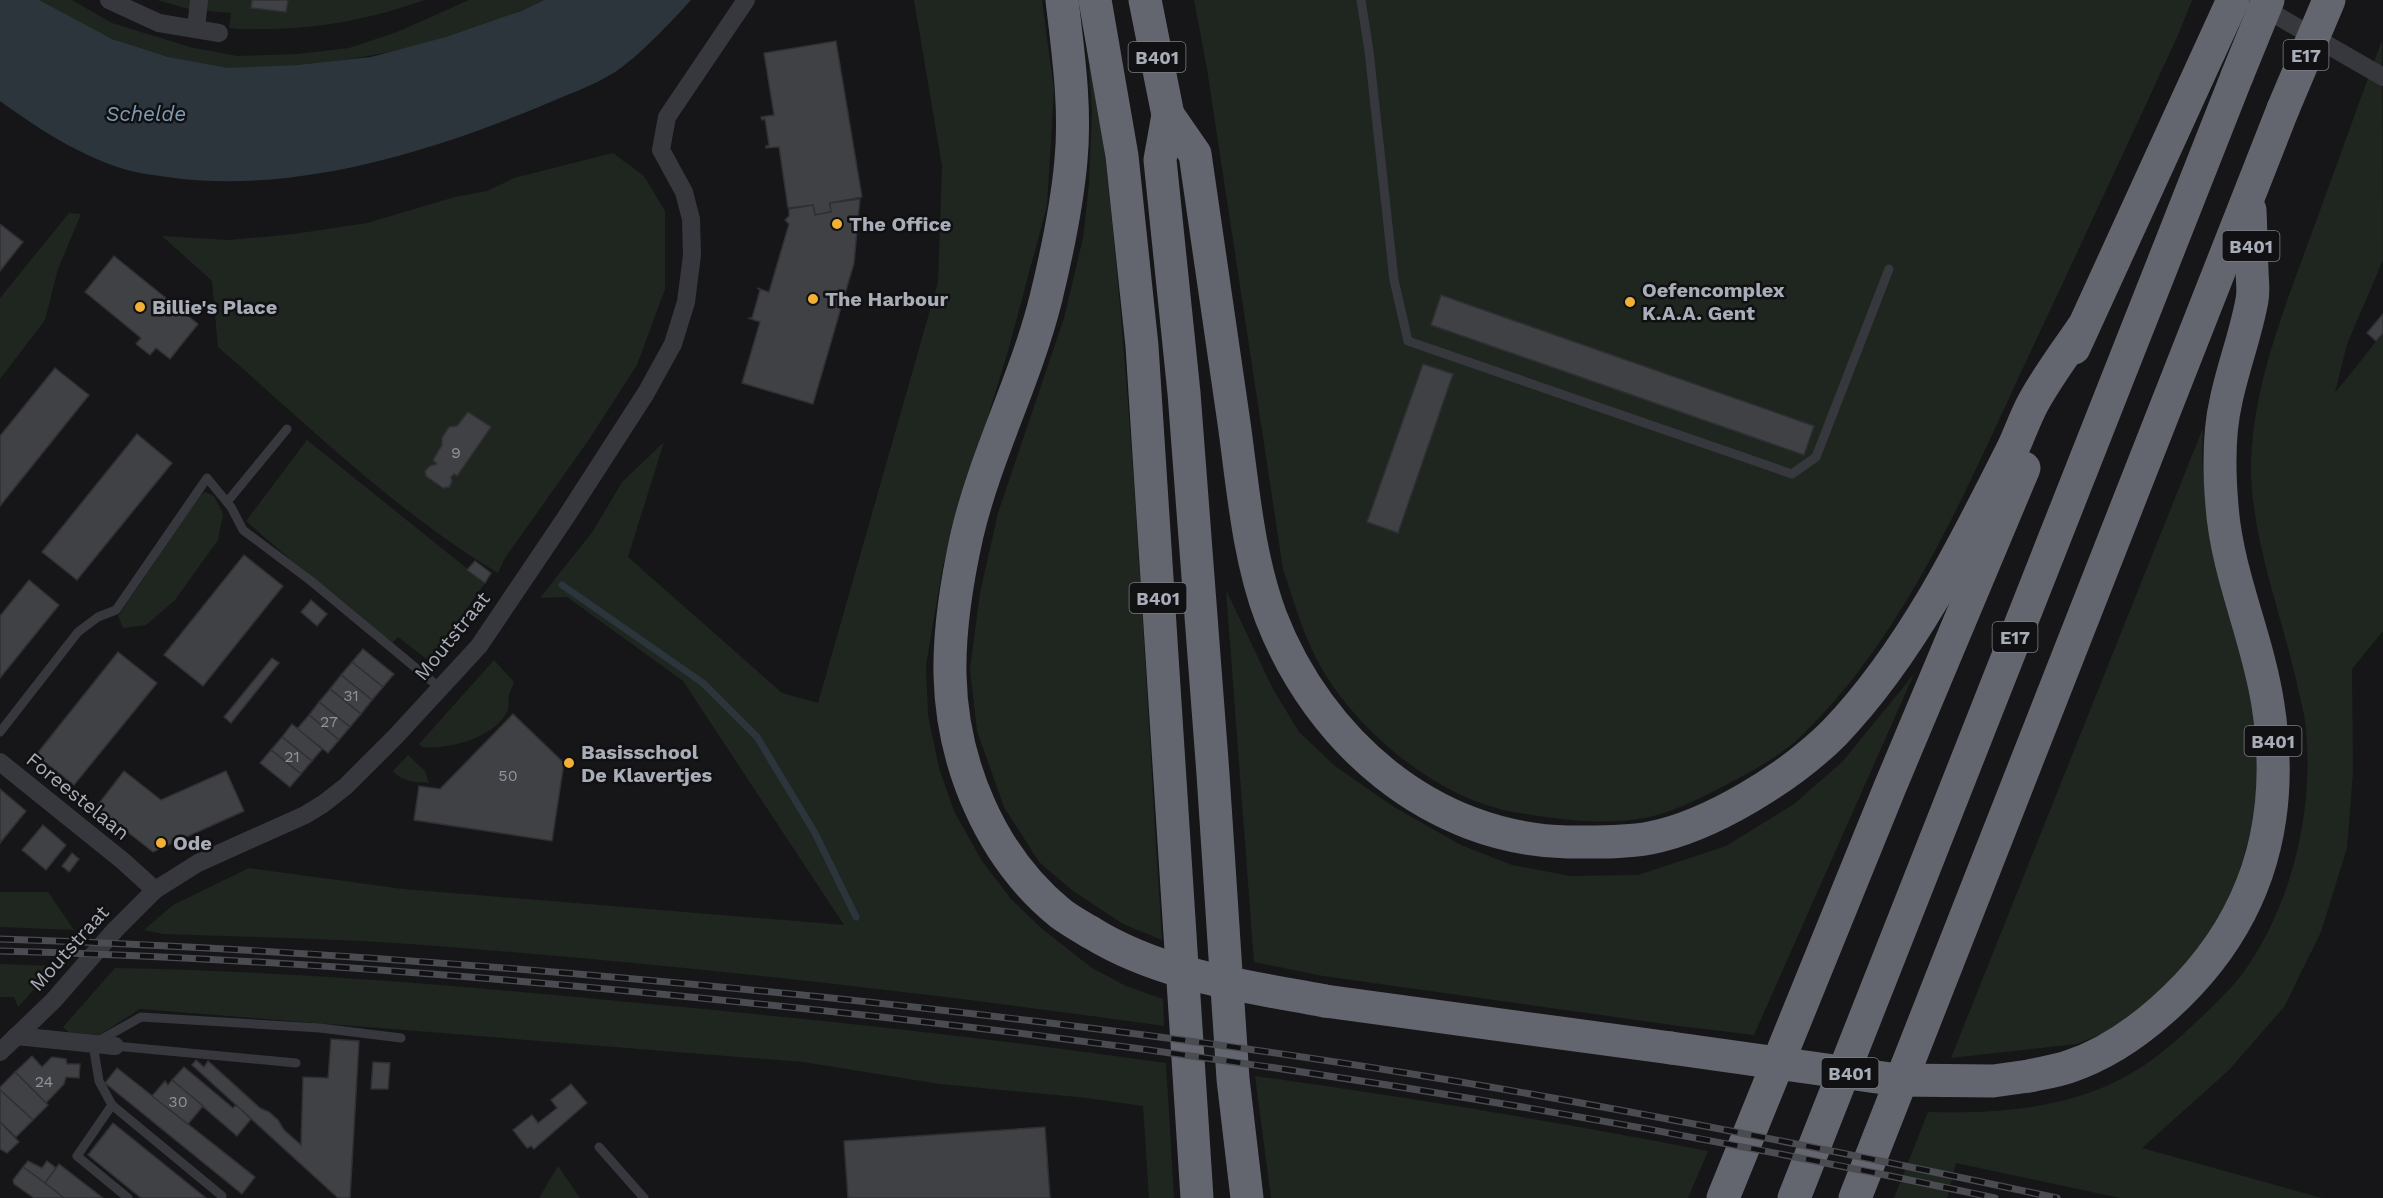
<svg xmlns="http://www.w3.org/2000/svg" width="2383" height="1198" font-family="'Work Sans',sans-serif">
  <rect width="100%" height="100%" fill="#161618"/>
  <g fill="#1e261f">
    <path d="M39,0h33l40,23 78,24 47,9 60,-2 52,-6 48,-16 72,-32h75c-83,40 -177,62 -268,66 -16,0 -34,3 -50,2 -65,-8 -133,-31 -187,-68z"/>
    <path d="M157,0h268c-51,18 -101,28 -154,29 -14,0 -28,1 -42,-1l2,-15 -42,-4z"/>
    <path d="M914,0h128l12,91 -7,115 -39,145 -65,214 -17,100 2,50 11,53 15,43 28,50 29,38 30,29 51,40 34,18 37,13 1,27c-255,-36 -511,-64 -768,-83 -78,-5 -155,-6 -233,-9l-19,-4 29,-25 76,-37 154,21 441,36 -161,-244 -116,-84 -27,1 53,-67 29,-49 42,-40 -36,115 154,136 36,10 120,-421 4,-116z"/>
    <path d="M1194,0h998l-14,35c-51,111 -103,222 -155,333 -59,127 -120,271 -223,369 -22,21 -53,37 -80,51 -23,12 -50,25 -75,30 -44,8 -88,1 -132,-6 -77,-14 -161,-84 -197,-154 -14,-28 -23,-59 -33,-89l-76,-500z"/>
    <path d="M2382,40l1,220 -36,84 -12,49 48,-60v298l-31,38 1,104 -6,75 -26,84 -37,75 -55,63 -87,78 180,50h-202l-164,-35 -9,35h-53l34,-86c58,2 124,-2 178,-26 33,-14 61,-36 87,-61 16,-15 33,-31 47,-48 51,-68 74,-164 66,-247 -1,-16 -6,-31 -9,-46 -15,-68 -46,-147 -46,-216 1,-80 33,-159 60,-233 24,-65 47,-130 71,-195z"/>
    <path d="M1089,66h5c38,289 49,583 68,874l-39,-16 -50,-33 -34,-29 -35,-55 -27,-76 -7,-62 10,-76 18,-80 66,-195 19,-80 6,-54 3,-72z"/>
    <path d="M613,153l31,23 21,35v78l-28,76 -49,76 -83,117 -7,15c-102,-61 -190,-148 -280,-226l-6,-66 -50,-45 67,4 65,-6 73,-11 88,-26 32,-6 27,-13z"/>
    <polygon points="69,213 81,214 58,269 45,320 0,379 0,298"/>
    <polygon points="2203,428 2202,461 2208,520 2235,624 2257,729 2257,809 2231,902 2182,974 2114,1029 2077,1044 1951,1058"/>
    <polygon points="307,440 485,583 429,661 398,637 389,646 246,521"/>
    <polygon points="205,492 214,496 223,514 218,540 175,600 146,625 123,628 118,616 199,497"/>
    <polygon points="1226,590 1273,689 1299,732 1335,766 1394,807 1461,845 1512,865 1570,876 1638,875 1726,846 1794,804 1843,761 1914,674 1754,1035 1679,1026 1323,976 1254,962"/>
    <path d="M494,660l20,22c-1,4 -4,8 -5,13 -1,4 0,9 -1,14 -10,28 -59,41 -86,38l-3,-3z"/>
    <path d="M408,755l17,16 4,12c-13,-1 -27,-1 -36,-12z"/>
    <polygon points="0,892 48,892 74,930 0,927"/>
    <polygon points="0,964 55,966 18,1007 14,997 0,997"/>
    <path d="M115,968c175,3 350,18 524,35 176,16 352,35 527,60l8,135h-25l-6,-92 -56,-8 -147,-14 -137,-22 -663,-53 -41,26 -31,-3 -5,-5z"/>
    <path d="M1255,1076c152,21 303,46 453,75l-20,47h-417z"/>
    <polygon points="558,1166 580,1198 539,1198"/>
  </g>
  <path fill="#2c353c" d="M0,0h39l73,39 56,18 60,11 69,-3 74,-8 75,-20 75,-26 23,-11h147c-19,21 -53,57 -76,72 -22,14 -49,23 -74,34 -113,47 -250,89 -374,71 -11,-2 -24,-3 -36,-6 -48,-13 -91,-41 -131,-70z"/>
  <polygon fill="#161618" points="2323,0 2383,0 2381,43 2324,2"/>
  <g fill="none" stroke-linecap="round" stroke-linejoin="round">
    <polyline stroke="#2c353c" stroke-width="7" points="562,585 703,683 757,737 815,833 856,917"/>
  </g>
  <g fill="#404145" stroke="#303034" stroke-width="1.5">
    <polygon points="252,0 288,0 286,12 251,8"/>
    <polygon points="836,41 862,197 830,203 831,212 815,215 813,205 788,208 779,147 766,148 766,146 769,145 765,119 762,120 761,117 774,115 764,53"/>
    <polygon points="860,199 854,263 813,404 742,383 760,322 748,318 752,318 760,290 757,288 769,292 789,224 785,220 789,216 789,209 813,205 815,215 831,212 830,203"/>
    <polygon points="0,224 23,242 0,271"/>
    <polygon points="114,256 198,324 170,359 156,348 150,355 136,344 141,338 85,292"/>
    <polygon points="1441,295 1814,426 1804,455 1431,325"/>
    <polygon points="2383,314 2383,333 2376,341 2367,333"/>
    <polygon points="1423,364 1453,374 1398,533 1367,522"/>
    <polygon points="55,368 89,395 0,506 0,436"/>
    <polygon points="468,412 491,427 457,476 454,474 451,477 452,482 449,487 443,488 426,476 425,471 430,466 437,464 433,460 442,445 442,438 449,427 457,426"/>
    <polygon points="137,434 172,463 77,580 42,552"/>
    <polygon points="244,555 283,586 203,686 164,655"/>
    <polygon points="475,561 491,573 485,583 467,570"/>
    <polygon points="29,580 59,605 0,678 0,616"/>
    <polygon points="311,600 327,614 317,626 301,612"/>
    <polygon points="363,649 394,674 383,687 352,662"/>
    <polygon points="118,652 157,683 74,785 36,755"/>
    <polygon points="272,658 279,663 231,723 224,717"/>
    <polygon points="352,662 383,687 372,700 341,675"/>
    <polygon points="341,675 372,700 361,714 330,689"/>
    <polygon points="330,689 361,714 350,727 319,702"/>
    <polygon points="319,702 350,727 339,740 309,715"/>
    <polygon points="513,714 564,763 552,841 414,820 419,786 440,789"/>
    <polygon points="309,715 339,740 328,753 297,729"/>
    <polygon points="292,724 322,749 312,761 282,737"/>
    <polygon points="282,737 312,761 301,774 271,750"/>
    <polygon points="271,750 301,774 290,787 260,763"/>
    <polygon points="124,771 161,800 226,771 244,811 153,852 96,807"/>
    <polygon points="0,789 26,811 0,843"/>
    <polygon points="43,825 66,845 46,870 22,850"/>
    <polygon points="72,853 79,859 69,872 62,866"/>
    <polygon points="331,1039 359,1041 350,1198 338,1198 192,1065 196,1060 204,1067 208,1061 260,1108 269,1112 278,1120 284,1130 301,1145 303,1077 328,1078"/>
    <polygon points="32,1056 42,1067 52,1057 66,1059 67,1064 80,1064 79,1078 66,1077 64,1084 46,1103 15,1072"/>
    <polygon points="373,1062 390,1063 388,1089 371,1089"/>
    <polygon points="184,1067 233,1108 236,1105 251,1119 237,1136 172,1080"/>
    <polygon points="117,1068 255,1177 242,1194 105,1083"/>
    <polygon points="15,1072 48,1105 33,1120 0,1090 0,1087"/>
    <polygon points="172,1080 203,1106 188,1124 152,1096 165,1081 168,1085"/>
    <polygon points="571,1084 587,1103 534,1149 531,1146 527,1148 513,1130 532,1115 538,1123 557,1108 551,1100"/>
    <polygon points="0,1090 33,1120 16,1137 0,1122"/>
    <polygon points="0,1122 19,1142 7,1153 0,1149"/>
    <polygon points="113,1123 206,1198 141,1198 88,1155"/>
    <polygon points="1045,1127 1050,1198 848,1198 844,1141"/>
    <polygon points="28,1161 42,1168 47,1161 56,1168 45,1183 23,1167"/>
    <polygon points="59,1164 103,1198 64,1198 45,1183"/>
    <polygon points="23,1167 45,1183 64,1198 34,1198 14,1184 13,1180"/>
  </g>
  <g fill="none" stroke-linecap="round" stroke-linejoin="round">
    <g stroke="#37383d" stroke-width="9">
      <polyline points="1361,0 1369,51 1394,280 1408,341 1792,474 1816,457 1889,269"/>
      <polyline points="227,502 287,429"/>
      <polyline points="0,732 78,632 98,617 116,610 207,478 231,507 243,530 311,581 440,688"/>
      <polyline points="115,1046 296,1063"/>
      <polyline points="112,1105 222,1196"/>
      <polyline points="599,1147 644,1198"/>
      <polyline points="128,1198 77,1156 112,1105 99,1081 93,1044 141,1017 320,1028 401,1038"/>
    </g>
    <g stroke="#37383d" stroke-width="18">
      <polyline points="109,0 159,23 219,33"/>
      <polyline points="2250,0 2383,77"/>
      <polyline points="196,29 199,0"/>
      <polyline points="0,762 123,861 155,890"/>
      <polyline points="16,1036 115,1046"/>
      <polyline points="0,1052 53,1001 115,930 155,890 198,863 305,815 323,804 346,786 396,736 479,646 566,517 646,393 673,344 686,302 692,255 691,219 684,192 661,150 667,117 746,0"/>
    </g>
    <g stroke="#63666e" stroke-width="33">
      <path d="M1062,0c6,52 14,107 9,160 -4,46 -14,93 -25,138 -20,81 -60,156 -79,237 -10,45 -18,94 -17,140 2,88 40,181 110,238 9,7 20,13 30,19"/>
      <polyline points="1095,0 1122,156 1142,346 1197,1198"/>
      <polyline points="1145,0 1168,115 1160,160 1184,393 1213,774 1233,1079 1247,1198"/>
      <path d="M1168,115l27,39c13,90 26,179 39,269 9,64 14,133 37,194 48,124 160,222 297,225 27,0 55,1 82,-4 61,-12 140,-61 184,-105 76,-79 130,-187 179,-285 7,-15 12,-30 20,-45 14,-26 33,-51 50,-76"/>
      <polyline points="2074,348 2233,0"/>
      <polyline points="1325,1001 1671,1048"/>
      <path d="M2029,1076c13,-3 27,-5 39,-9 34,-11 67,-33 94,-57 92,-81 125,-184 106,-305 -10,-67 -41,-131 -46,-199 -3,-35 -4,-71 4,-105 7,-34 20,-67 26,-101 2,-10 0,-21 0,-30 -1,-20 -1,-40 -2,-60"/>
      <polyline points="1723,1198 1890,787 2024,468"/>
      <polyline points="1794,1198 2237,76"/>
      <polyline points="1855,1198 2283,109"/>
    </g>
    <g stroke="#4a4c52" stroke-width="7">
      <g id="rail">
        <path d="M0,939c275,9 549,30 822,58 197,21 394,45 590,77 216,35 431,78 645,124"/>
        <path d="M0,951c273,7 545,30 817,59 396,42 788,104 1178,188"/>
      </g>
    </g>
    <use href="#rail" stroke="#111113" stroke-width="4.5" stroke-dasharray="14" stroke-linecap="butt"/>
    <g stroke="#63666e" stroke-width="33">
      <polyline points="2237,76 2268,0"/>
      <polyline points="2283,109 2329,0"/>
      <path d="M1090,932c71,44 155,54 235,69"/>
      <polyline points="1671,1048 1898,1080 1993,1081 2029,1076"/>
    </g>
  </g>
  <g fill="#f2b134" stroke="#111113" stroke-width="2">
    <circle cx="837" cy="224" r="6"/>
    <circle cx="813" cy="299" r="6"/>
    <circle cx="1630" cy="302" r="6"/>
    <circle cx="140" cy="307" r="6"/>
    <circle cx="569" cy="763" r="6"/>
    <circle cx="161" cy="843" r="6"/>
  </g>
  <g text-anchor="middle" dominant-baseline="central" stroke-width="5" stroke-linejoin="round" paint-order="stroke">
    <g font-size="16" fill="#8e929b">
      <text x="456" y="452">9</text>
      <text x="351" y="695">31</text>
      <text x="329" y="721">27</text>
      <text x="292" y="756">21</text>
      <text x="508" y="775">50</text>
      <text x="44" y="1081">24</text>
      <text x="178" y="1101">30</text>
    </g>
    <g fill="#111113" stroke="#7b7e86" stroke-width="1.5">
      <rect x="2283.5" y="40" width="45" height="30" rx="4.5"/>
      <rect x="1128.5" y="42" width="57" height="30" rx="4.5"/>
      <rect x="2222.5" y="231" width="57" height="30" rx="4.5"/>
      <rect x="1129.5" y="583" width="57" height="30" rx="4.5"/>
      <rect x="1992.5" y="622" width="45" height="30" rx="4.5"/>
      <rect x="2244.5" y="726" width="57" height="30" rx="4.5"/>
      <rect x="1821.5" y="1058" width="57" height="30" rx="4.5"/>
    </g>
    <g font-size="18" font-weight="bold" fill="#a8adb8">
      <text x="2306" y="55">E17</text>
      <text x="1157" y="57">B401</text>
      <text x="2251" y="246">B401</text>
      <text x="1158" y="598">B401</text>
      <text x="2015" y="637">E17</text>
      <text x="2273" y="741">B401</text>
      <text x="1850" y="1073">B401</text>
    </g>
    <g font-size="20" font-weight="bold" fill="#a8adb8" stroke="#111113" text-anchor="start">
      <text x="849" y="224">The Office</text>
      <text x="1642" y="290">Oefencomplex<tspan x="1642" dy="23">K.A.A. Gent</tspan></text>
      <text x="825" y="299">The Harbour</text>
      <text x="152" y="307">Billie's Place</text>
      <text x="581" y="752">Basisschool<tspan x="581" dy="23">De Klavertjes</tspan></text>
      <text x="173" y="843">Ode</text>
    </g>
    <g font-size="20" fill="#a8adb8" stroke="#111113">
      <text transform="translate(452 636) rotate(-51)">Moutstraat</text>
      <text transform="translate(78 796) rotate(39)">Foreestelaan</text>
      <text transform="translate(69 948) rotate(-48)">Moutstraat</text>
    </g>
    <g font-size="21" font-style="italic" fill="#7f9bb3" stroke="#111113">
      <text x="146" y="113">Schelde</text>
    </g>
  </g>
</svg>
